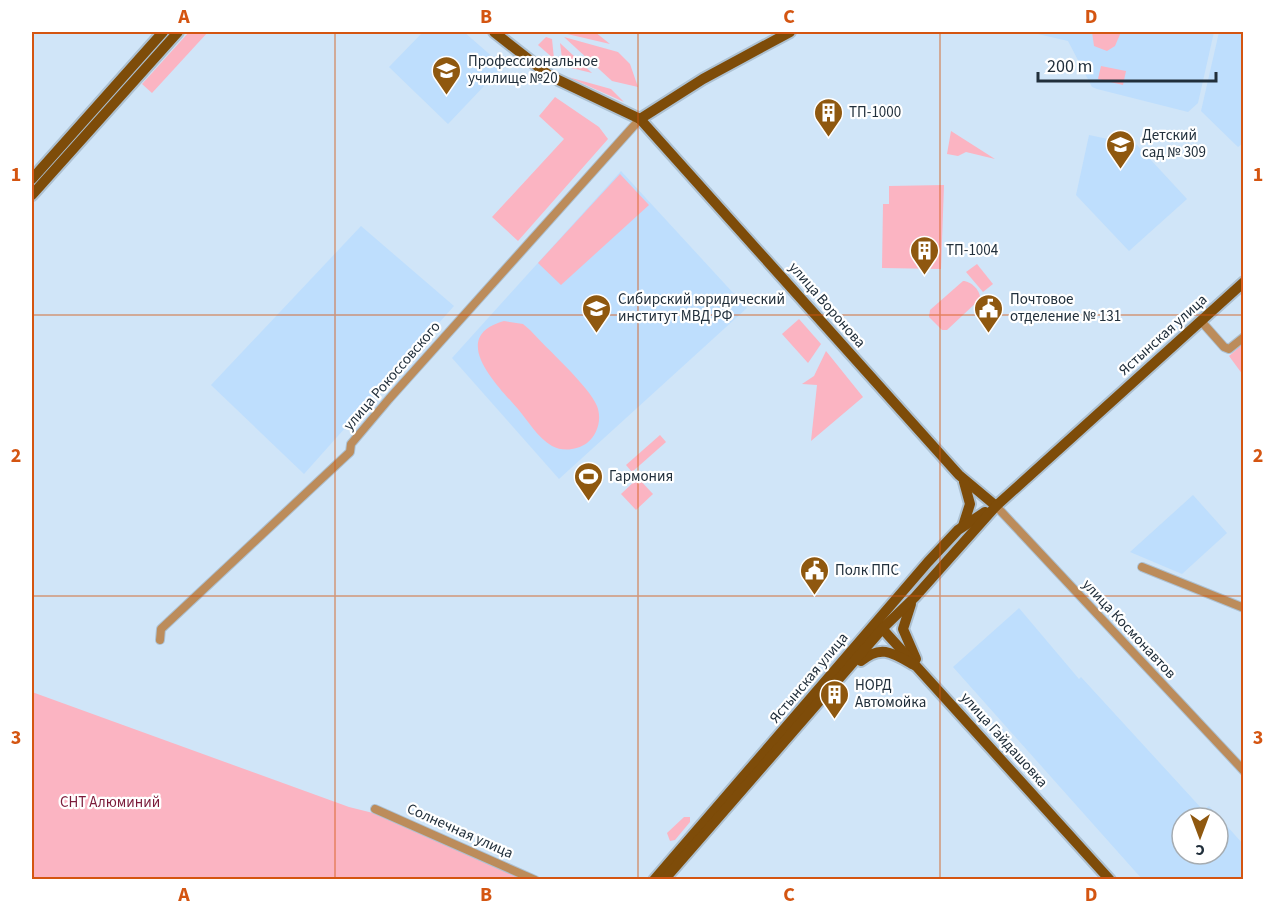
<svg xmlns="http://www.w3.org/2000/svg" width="1275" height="911" font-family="'Source Sans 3',sans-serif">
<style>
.built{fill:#bedefd;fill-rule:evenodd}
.green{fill:#fbb4c2}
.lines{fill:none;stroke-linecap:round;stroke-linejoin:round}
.minor-casing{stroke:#adc1d2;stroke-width:10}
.major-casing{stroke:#adc1d2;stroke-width:14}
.minor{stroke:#bc8c5b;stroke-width:8}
.major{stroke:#7e4c09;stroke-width:10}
.grid{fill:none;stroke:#d45511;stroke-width:1.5;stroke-opacity:0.55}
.labels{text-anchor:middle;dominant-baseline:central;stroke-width:4.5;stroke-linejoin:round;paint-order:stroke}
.poi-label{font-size:15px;fill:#212f3b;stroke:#fff;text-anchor:start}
.street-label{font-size:15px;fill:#212f3b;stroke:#fff}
.park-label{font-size:15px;fill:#7b1b3a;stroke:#fff}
.neatline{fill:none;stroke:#d45511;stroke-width:2}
.grid-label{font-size:20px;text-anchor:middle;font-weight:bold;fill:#d45511}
</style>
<rect width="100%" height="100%" fill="#d0e5f8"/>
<!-- built -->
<g class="built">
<path d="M 423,32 L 464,32 L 503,66 L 448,124 L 389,67 Z"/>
<path d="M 1029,32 L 1214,32 L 1198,103 L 1188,112 L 1097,89 L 1092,87 L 1068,41 Z"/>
<path d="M 1219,32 L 1243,32 L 1244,142 L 1238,147 L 1201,111 Z"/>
<path d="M 1089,135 L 1137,145 L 1187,199 L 1129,251 L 1076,195 Z"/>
<path d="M 621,171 L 747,308 L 559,479 L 452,358 Z"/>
<path d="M 361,226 L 454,306 L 304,474 L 211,385 Z"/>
<path d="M 1193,495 L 1227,533 L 1182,574 L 1130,552 Z"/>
<path d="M 1019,608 L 1079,679 L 1081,677 L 1203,810 L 1209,806 L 1243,844 L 1243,879 L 1142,879 L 953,667 ZM 1182,818 L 1218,818 L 1218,854 L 1182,854 Z"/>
</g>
<!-- green -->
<g class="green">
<path d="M 189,32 L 208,32 L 152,93 L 142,84 Z"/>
<path d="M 563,32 L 595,32 L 610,44 L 563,33 Z"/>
<path d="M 1092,32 L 1121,32 L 1115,46 L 1107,51 L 1094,46 Z"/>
<path d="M 546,37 L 552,39 L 554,59 L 538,45 Z"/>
<path d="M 564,37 L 618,52 L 630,64 L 638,87 L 612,81 Z"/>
<path d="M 560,43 L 592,73 L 563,66 Z"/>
<path d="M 1101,66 L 1126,71 L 1123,85 L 1098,79 Z"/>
<path d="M 568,77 L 611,89 L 624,102 Z"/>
<path d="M 555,97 L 599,127 L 608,139 L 518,241 L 492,217 L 564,139 L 539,116 Z"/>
<path d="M 951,131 L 995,159 L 966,152 L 958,156 L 947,154 Z"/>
<path d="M 620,174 L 649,205 L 561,285 L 538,263 Z"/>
<path d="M 944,185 L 941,269 L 882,268 L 883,204 L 889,204 L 889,186 Z"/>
<path d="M 977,264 L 993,284 L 983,292 L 966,272 Z"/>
<path d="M 963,281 C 971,281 981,291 980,299 L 947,330 L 942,330 L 929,317 L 930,310 Z"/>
<path d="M 799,319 L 821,344 L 808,363 L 782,334 Z"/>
<path d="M 504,321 L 523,324 L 530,330 C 546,348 589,386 597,406 C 602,419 598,434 587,443 C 577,450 563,452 552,446 C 538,438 528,421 518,409 C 498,386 447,337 504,321 Z"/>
<path d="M 1243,344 L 1243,375 L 1229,356 Z"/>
<path d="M 826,351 L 863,397 L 811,441 L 817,385 L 802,384 L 814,376 Z"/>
<path d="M 660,435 L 666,442 L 632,472 L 626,465 Z"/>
<path d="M 638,478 L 653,494 L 636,510 L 621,494 Z"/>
<path d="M 32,692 L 349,807 L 373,813 L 530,880 L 32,880 Z"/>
<path d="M 684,817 L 690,817 L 690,822 L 675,840 L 670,841 L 667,833 Z"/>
</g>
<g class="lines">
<defs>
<g id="minor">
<path d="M 1201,321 L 1224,347 L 1229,349 L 1244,337"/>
<path d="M 996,506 L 1244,771"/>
<path d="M 1142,567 L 1244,608"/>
<path d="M 160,640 L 161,629 L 350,452 L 351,444 L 389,399 L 640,119"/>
<path d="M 375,809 L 535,880"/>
</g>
<g id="major">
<path d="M 494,32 L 550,76 L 640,119 L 959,475 L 996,506"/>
<path d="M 640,119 L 703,79 L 790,32"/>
<path d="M 32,179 L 163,32"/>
<path d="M 32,195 L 178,32"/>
<path d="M 963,526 L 970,504 L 964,482"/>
<path d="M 911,604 L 903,629 L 916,659"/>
<path d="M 878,624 L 1110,880"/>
<path d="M 861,661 C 881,644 893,653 914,665"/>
<path d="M 654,880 L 928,562 L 958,530 L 985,512"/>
<path d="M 664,880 L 883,628 L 915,597 L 996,506 L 1244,282"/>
</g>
</defs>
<!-- minor casing -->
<use href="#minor" class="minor-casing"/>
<!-- major casing -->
<use href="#major" class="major-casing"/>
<!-- minor -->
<use href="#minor" class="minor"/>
<!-- major -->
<use href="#major" class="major"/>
</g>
<!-- grid -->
<path class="grid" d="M 335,32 L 335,880M 638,32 L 638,880M 940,32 L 940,880M 32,315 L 1244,315M 32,596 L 1244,596"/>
<!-- icons -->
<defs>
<symbol id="university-pin" viewBox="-11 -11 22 30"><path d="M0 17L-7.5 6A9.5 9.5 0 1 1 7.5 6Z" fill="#8f580f" stroke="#fff"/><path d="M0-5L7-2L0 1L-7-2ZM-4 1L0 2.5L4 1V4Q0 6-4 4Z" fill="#fff"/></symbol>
<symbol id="building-pin" viewBox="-11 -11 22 30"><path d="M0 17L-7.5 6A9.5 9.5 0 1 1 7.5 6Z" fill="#8f580f" stroke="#fff"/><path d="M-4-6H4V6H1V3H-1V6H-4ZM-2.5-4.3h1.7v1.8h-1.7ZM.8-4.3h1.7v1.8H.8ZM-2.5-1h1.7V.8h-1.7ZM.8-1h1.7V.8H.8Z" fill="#fff"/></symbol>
<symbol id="school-pin" viewBox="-11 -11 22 30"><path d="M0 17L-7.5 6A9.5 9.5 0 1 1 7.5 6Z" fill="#8f580f" stroke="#fff"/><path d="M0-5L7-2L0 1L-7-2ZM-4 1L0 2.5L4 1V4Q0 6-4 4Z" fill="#fff"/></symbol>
<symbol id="civic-pin" viewBox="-11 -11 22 30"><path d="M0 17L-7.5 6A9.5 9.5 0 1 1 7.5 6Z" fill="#8f580f" stroke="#fff"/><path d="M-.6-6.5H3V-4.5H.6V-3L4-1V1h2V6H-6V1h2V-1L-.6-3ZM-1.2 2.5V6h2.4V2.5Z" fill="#fff"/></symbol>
<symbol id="stadium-pin" viewBox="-11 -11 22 30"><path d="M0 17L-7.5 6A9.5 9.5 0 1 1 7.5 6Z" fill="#8f580f" stroke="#fff"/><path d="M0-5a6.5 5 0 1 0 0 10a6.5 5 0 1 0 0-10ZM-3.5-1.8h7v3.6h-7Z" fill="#fff"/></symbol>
</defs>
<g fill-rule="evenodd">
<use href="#university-pin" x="430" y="54" width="33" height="45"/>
<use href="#building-pin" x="812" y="96" width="33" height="45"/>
<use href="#school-pin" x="1104" y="128" width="33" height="45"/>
<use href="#building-pin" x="908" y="234" width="33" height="45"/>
<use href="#university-pin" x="580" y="292" width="33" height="45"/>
<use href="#civic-pin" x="972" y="292" width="33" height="45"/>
<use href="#stadium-pin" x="572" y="460" width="33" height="45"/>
<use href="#civic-pin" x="798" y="554" width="33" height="45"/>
<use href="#building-pin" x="818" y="678" width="33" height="45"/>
</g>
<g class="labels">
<!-- poi labels -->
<g class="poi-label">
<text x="468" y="61">Профессиональное<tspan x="468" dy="17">училище №20</tspan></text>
<text x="849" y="112">ТП-1000</text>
<text x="1142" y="135">Детский<tspan x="1142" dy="17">сад № 309</tspan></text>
<text x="946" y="250">ТП-1004</text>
<text x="618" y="299">Сибирский юридический<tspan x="618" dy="17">институт МВД РФ</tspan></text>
<text x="1010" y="299">Почтовое<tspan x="1010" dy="17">отделение № 131</tspan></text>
<text x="609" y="476">Гармония</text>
<text x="835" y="570">Полк ППС</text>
<text x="855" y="685">НОРД<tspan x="855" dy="17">Автомойка</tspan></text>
</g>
<!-- street labels -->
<g class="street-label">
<text transform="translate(827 305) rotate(49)">улица Воронова</text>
<text transform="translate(1163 335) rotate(-42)">Ястынская улица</text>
<text transform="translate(392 376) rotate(-49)">улица Рокоссовского</text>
<text transform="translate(1129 629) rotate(47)">улица Космонавтов</text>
<text transform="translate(809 678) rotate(-50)">Ястынская улица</text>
<text transform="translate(1004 740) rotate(48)">улица Гайдашовка</text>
<text transform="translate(460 831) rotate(24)">Солнечная улица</text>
</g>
<!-- park labels -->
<g class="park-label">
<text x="110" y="802">СНТ Алюминий</text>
</g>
</g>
<!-- border -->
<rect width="1275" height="911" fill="none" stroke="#ffffff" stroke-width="66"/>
<!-- north arrow -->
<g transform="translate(1200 836) rotate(180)"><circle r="28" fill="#ffffff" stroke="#a6acb1" stroke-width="1.5"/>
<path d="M0-4.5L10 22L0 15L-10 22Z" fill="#8f580f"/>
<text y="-9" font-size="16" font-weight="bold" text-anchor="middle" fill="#212f3b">С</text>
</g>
<!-- scale -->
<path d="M1038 72v9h178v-9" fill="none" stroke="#212f3b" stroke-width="3"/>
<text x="1047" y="72" font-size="18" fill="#212f3b" stroke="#ffffff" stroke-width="4.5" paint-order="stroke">200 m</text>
<rect x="33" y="33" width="1209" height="845" class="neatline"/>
<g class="grid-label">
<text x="184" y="23">A</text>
<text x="486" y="23">B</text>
<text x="789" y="23">C</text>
<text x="1091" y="23">D</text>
<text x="16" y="181">1</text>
<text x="1258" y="181">1</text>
<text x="16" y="462">2</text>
<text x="1258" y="462">2</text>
<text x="16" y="744">3</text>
<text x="1258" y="744">3</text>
<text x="184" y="901">A</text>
<text x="486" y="901">B</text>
<text x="789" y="901">C</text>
<text x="1091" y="901">D</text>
</g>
</svg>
